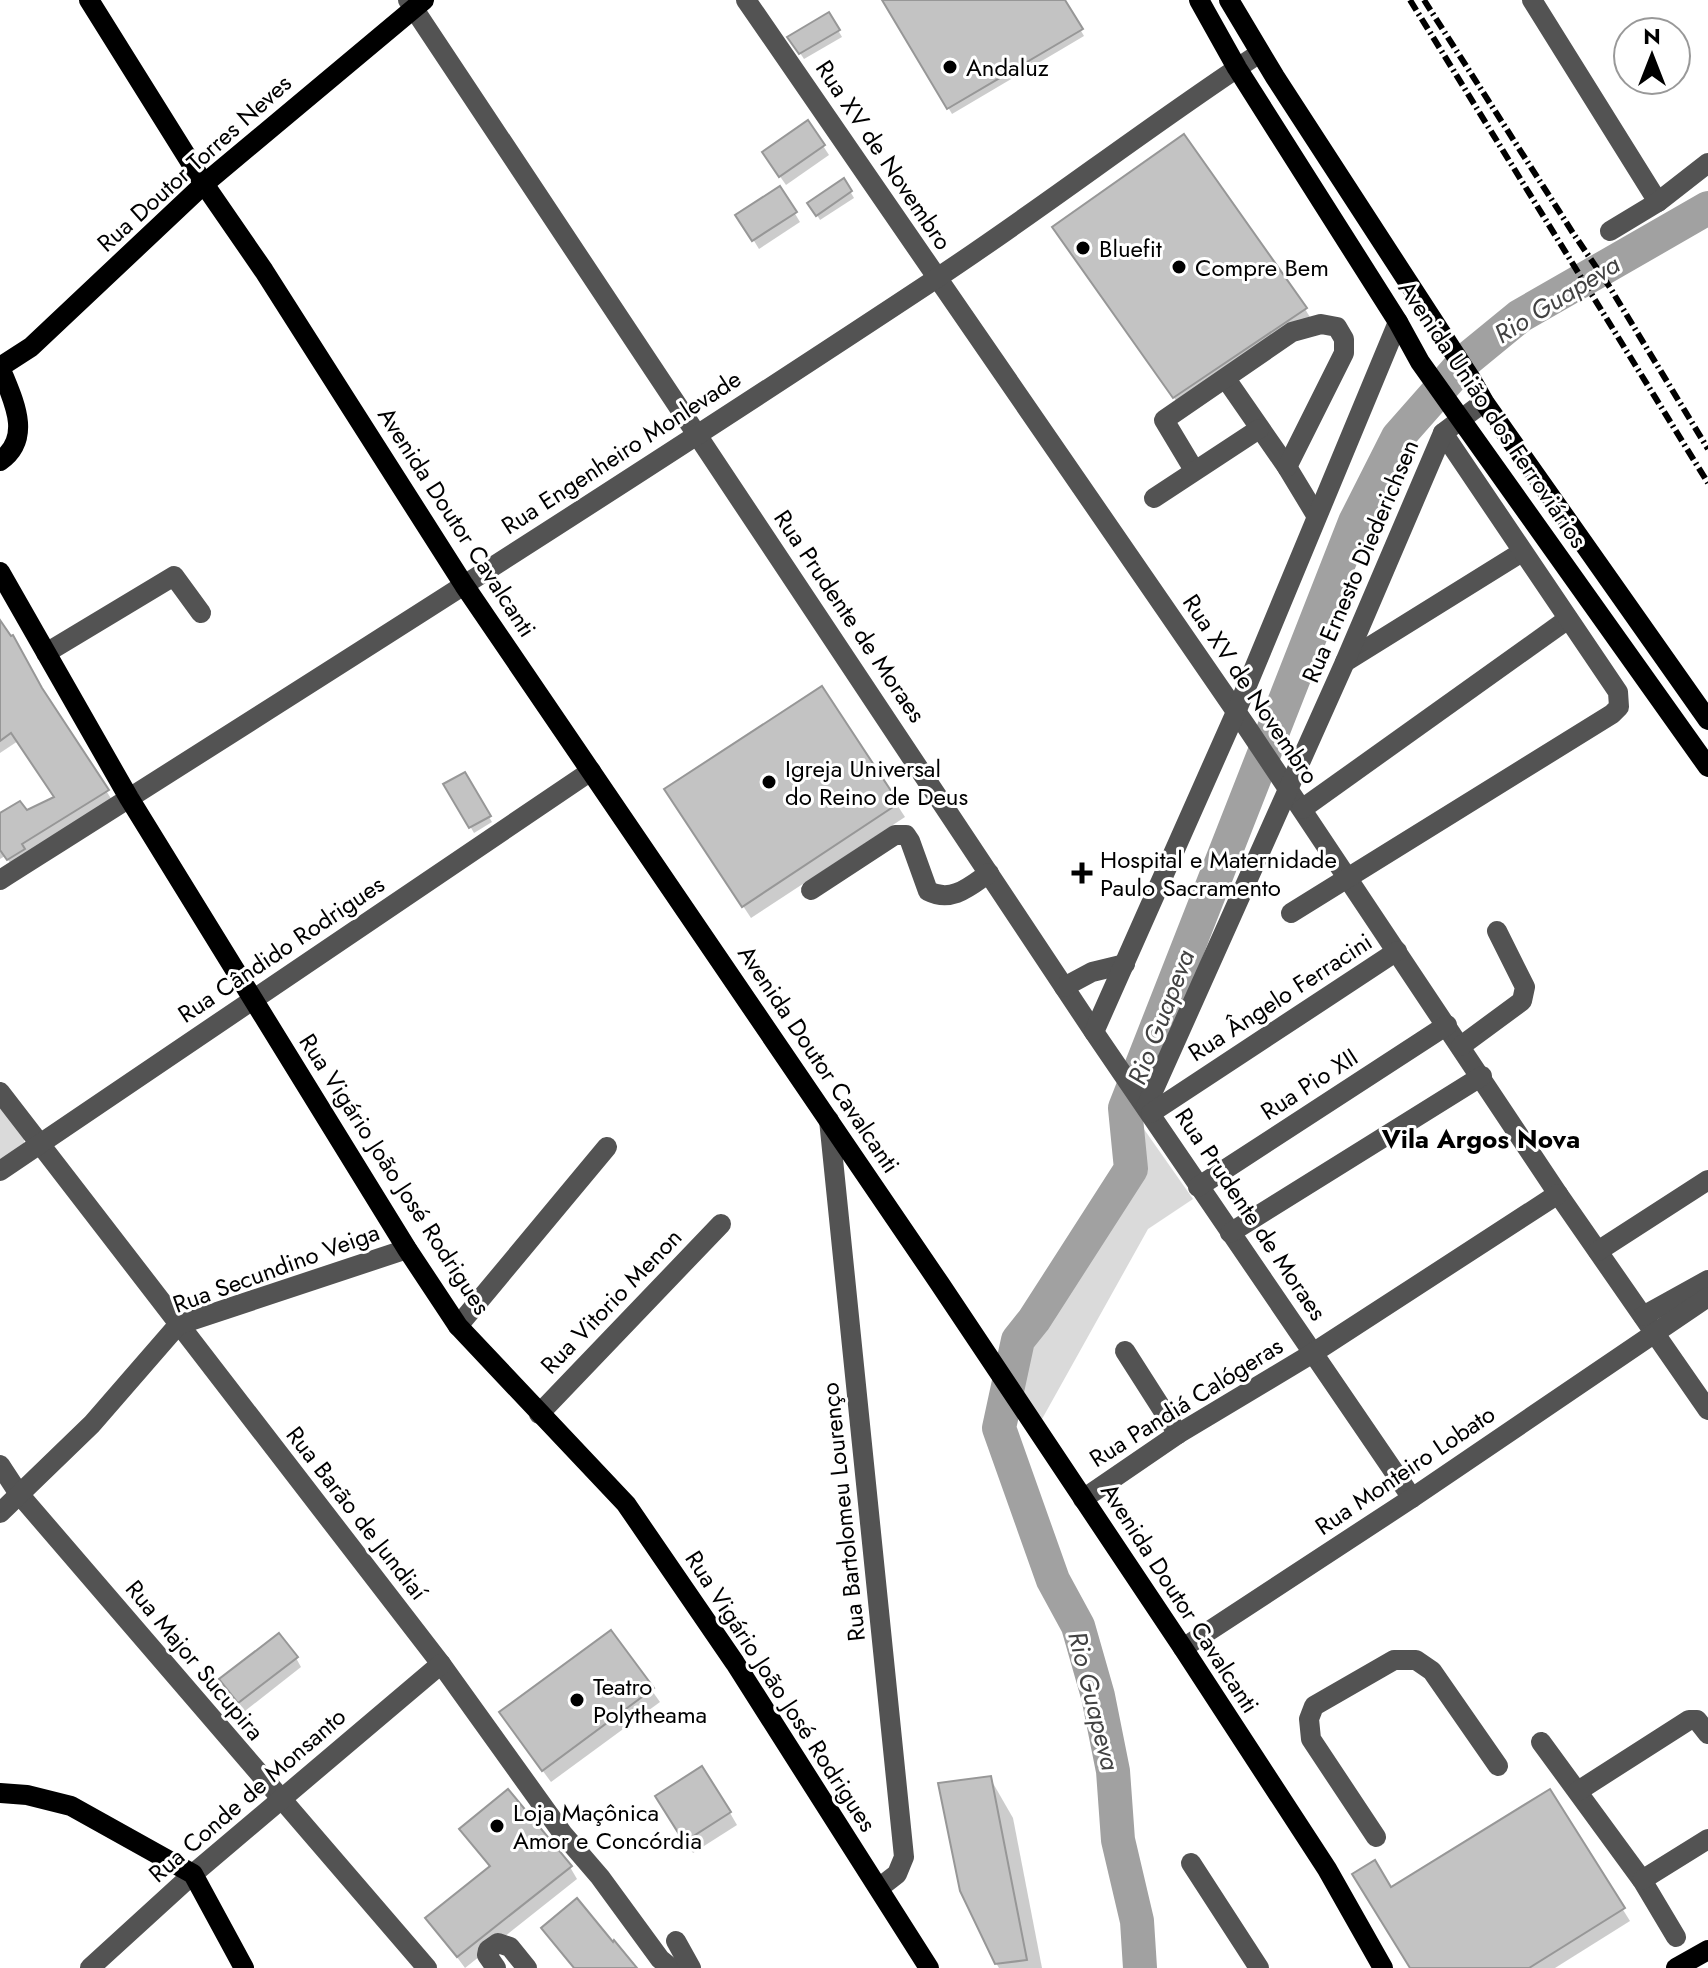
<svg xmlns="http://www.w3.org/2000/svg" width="1708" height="1968" font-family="Jost,sans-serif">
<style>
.green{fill:#dadada}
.shadow{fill:#0003}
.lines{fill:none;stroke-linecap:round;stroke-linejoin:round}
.river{stroke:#a1a1a1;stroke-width:34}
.building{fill:#c3c3c3;stroke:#979797;stroke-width:2}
.minor{stroke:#535353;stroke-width:20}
.major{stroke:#000;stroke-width:20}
.rail{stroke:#000;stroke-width:6;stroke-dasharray:12 4 2 4;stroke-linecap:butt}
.poi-dot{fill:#000;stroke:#fff;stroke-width:3}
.labels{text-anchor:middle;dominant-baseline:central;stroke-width:6;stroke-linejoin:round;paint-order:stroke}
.poi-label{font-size:24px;fill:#000;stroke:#fff;text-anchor:start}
.street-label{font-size:24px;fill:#000;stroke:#fff}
.water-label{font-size:26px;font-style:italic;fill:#424242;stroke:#fff}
.neighbourhood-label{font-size:26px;font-weight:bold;fill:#000;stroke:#fff}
</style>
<rect width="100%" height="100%" fill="#fff"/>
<!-- green -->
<g class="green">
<path d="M 0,1102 L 24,1134 L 24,1149 L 0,1165 Z"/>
<path d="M 1134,1115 L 1193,1199 L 1148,1229 L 1042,1419 L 1018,1388 L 1038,1332 L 1109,1226 L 1141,1166 Z"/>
</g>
<!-- shadow -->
<g class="shadow">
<path d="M 885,0 L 1063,0 L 1084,36 L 952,114 Z"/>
<path d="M 829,15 L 842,37 L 804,59 L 790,38 Z"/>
<path d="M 808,123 L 829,155 L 786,185 L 770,162 Z"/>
<path d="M 844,181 L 854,198 L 820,220 L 810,203 Z"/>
<path d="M 780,189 L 800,222 L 759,249 L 738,215 Z"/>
<path d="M 1062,240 L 1305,309 L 1313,322 L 1182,409 Z"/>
<path d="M 0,624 L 112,800 L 14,868 L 5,856 L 0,859 L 0,816 L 26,812 L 56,798 L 18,741 L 0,753 Z"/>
<path d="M 821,688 L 905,817 L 751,918 L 674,802 Z"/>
<path d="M 464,775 L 492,822 L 474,833 L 446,785 Z"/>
<path d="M 610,1632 L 660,1702 L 551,1782 L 509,1725 Z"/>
<path d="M 296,1658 L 301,1667 L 245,1711 L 227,1688 Z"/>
<path d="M 990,1778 L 1013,1818 L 1042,1968 L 999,1968 L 996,1963 Z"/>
<path d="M 1549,1792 L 1630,1921 L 1555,1968 L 1412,1968 L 1391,1890 Z"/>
<path d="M 665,1810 L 730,1813 L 737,1825 L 693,1853 Z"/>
<path d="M 462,1830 L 570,1867 L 577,1879 L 465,1968 L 428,1918 L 490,1868 Z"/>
</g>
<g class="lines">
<!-- river -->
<path class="river" d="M 1140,1968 L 1137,1921 L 1118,1840 L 1113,1771 L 1098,1696 L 1078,1626 L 1053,1580 L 999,1428 L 1018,1340 L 1034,1320 L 1131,1169 L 1125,1108 L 1355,522 L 1398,437 L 1465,361 L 1520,316 L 1708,208"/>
</g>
<!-- building -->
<g class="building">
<path d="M 882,0 L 1065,0 L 1083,29 L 947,109 Z"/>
<path d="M 829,12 L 840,30 L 799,54 L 787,37 Z"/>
<path d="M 808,120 L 825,145 L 779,177 L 762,152 Z"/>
<path d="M 1184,134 L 1307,308 L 1173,398 L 1052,227 Z"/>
<path d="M 844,178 L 852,191 L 816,216 L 807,203 Z"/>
<path d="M 780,186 L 797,212 L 752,241 L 735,215 Z"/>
<path d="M 0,620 L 11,636 L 13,635 L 42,688 L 109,790 L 22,844 L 25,849 L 7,860 L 0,850 L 0,813 L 20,801 L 27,810 L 54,797 L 11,733 L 0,741 Z"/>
<path d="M 822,686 L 899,803 L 742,907 L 664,789 Z"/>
<path d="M 465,772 L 491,816 L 469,828 L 443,784 Z"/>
<path d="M 611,1630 L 654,1688 L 542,1771 L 499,1712 Z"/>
<path d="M 279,1633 L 298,1657 L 238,1703 L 219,1679 Z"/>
<path d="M 702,1766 L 731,1812 L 684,1842 L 655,1796 Z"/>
<path d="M 991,1776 L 1027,1960 L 995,1964 L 960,1891 L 938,1783 Z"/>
<path d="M 508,1789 L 572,1866 L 457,1957 L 425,1918 L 490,1866 L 459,1829 Z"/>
<path d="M 1550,1789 L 1625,1908 L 1529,1968 L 1410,1968 L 1352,1874 L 1375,1860 L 1391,1887 Z"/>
<path d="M 577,1898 L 613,1942 L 614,1940 L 637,1968 L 574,1968 L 541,1928 Z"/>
</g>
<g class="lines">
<!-- minor -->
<g class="minor">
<path d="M 408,0 L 1094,1032 L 1412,1498"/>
<path d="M 746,0 L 1246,726 L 1558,1194 L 1708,1410"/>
<path d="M 1532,0 L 1658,202"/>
<path d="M 1610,231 L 1658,202 L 1708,163"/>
<path d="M 1226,379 L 1287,467 L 1316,515"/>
<path d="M 1194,470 L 1164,420 L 1292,332 L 1321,324 L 1337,327 L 1344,339 L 1344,353 L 1287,467"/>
<path d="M 1154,498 L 1259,429"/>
<path d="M 46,653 L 174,576 L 201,613"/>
<path d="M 1345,662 L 1522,552"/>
<path d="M 1302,809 L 1568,619"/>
<path d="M 0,880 C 314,681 627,483 937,278 C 1046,206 1150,125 1260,53"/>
<path d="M 811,890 L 895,835 L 906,835 L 910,841 L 928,891 C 952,903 969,887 989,873"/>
<path d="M 1291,913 L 1612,714 L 1619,707 L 1618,692 L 1443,433"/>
<path d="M 1064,987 L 1092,972 L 1125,964"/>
<path d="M 1094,1032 L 1236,712 L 1398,322"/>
<path d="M 1461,1046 L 1522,1001 L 1525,987 L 1497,931"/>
<path d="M 0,1092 L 441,1664 L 563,1834 L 600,1877 L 660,1959 L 671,1968"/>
<path d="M 1146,1107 L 1345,662 L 1443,433 L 1484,402"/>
<path d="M 1151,1113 L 1397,951"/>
<path d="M 829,1120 L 904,1857 L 897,1874 L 879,1888"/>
<path d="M 0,1171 L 591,771"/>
<path d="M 1198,1187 L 1447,1025"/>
<path d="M 1230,1233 L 1482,1076"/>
<path d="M 1598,1251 L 1708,1180"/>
<path d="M 1643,1316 L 1708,1280"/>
<path d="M 458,1326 L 607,1147"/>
<path d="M 1125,1351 L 1178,1434"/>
<path d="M 539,1414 L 721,1224"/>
<path d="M 0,1465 L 19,1494 L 427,1968"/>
<path d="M 1083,1499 L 1178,1434 L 1313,1353 L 1558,1194"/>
<path d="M 0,1513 L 92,1424 L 178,1325 L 407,1249"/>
<path d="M 1183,1648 L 1412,1498 L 1708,1297"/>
<path d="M 1541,1742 L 1642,1880 L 1676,1937"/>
<path d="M 1578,1791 L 1689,1720 L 1697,1720 L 1708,1734"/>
<path d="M 1376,1837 L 1311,1739 L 1309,1719 L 1314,1706 L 1394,1660 L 1416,1660 L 1432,1671 L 1498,1766"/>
<path d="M 1191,1863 L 1259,1968"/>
<path d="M 1642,1880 L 1708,1839"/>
<path d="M 676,1941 L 691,1968"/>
<path d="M 90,1968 L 193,1874 L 441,1664"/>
<path d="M 496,1968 L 487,1955 L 488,1950 L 498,1943 L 510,1947 L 527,1968"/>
</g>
<!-- major -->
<g class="major">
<path d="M 89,0 L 204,184 L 264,271 L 464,585 L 940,1284 L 1183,1648 L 1327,1869 L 1383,1968"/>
<path d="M 1199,0 L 1237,68 L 1398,322 L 1420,362 L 1708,767"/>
<path d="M 1229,0 L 1275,77 L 1471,379 L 1484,402 L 1708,720"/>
<path d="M 0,461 C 34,437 12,398 0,367 L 31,347 L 204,184 L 424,0"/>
<path d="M 0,572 L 129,798 L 407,1249 L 458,1326 L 626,1504 L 735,1663 L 929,1968"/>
<path d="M 0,1793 L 27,1795 L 71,1806 L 193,1874 L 244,1968"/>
<path d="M 1676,1968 L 1708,1950"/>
</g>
<!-- rail -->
<g class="rail">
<path d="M 1410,0 L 1708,483"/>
<path d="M 1424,0 L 1573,233 L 1609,286 L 1708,449"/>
</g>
</g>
<!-- markers -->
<g class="poi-dot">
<circle cx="950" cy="67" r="8"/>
<circle cx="1083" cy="248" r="8"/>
<circle cx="1179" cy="267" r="8"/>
<circle cx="769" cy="782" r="8"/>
<path d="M1078 861h8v8h8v8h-8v8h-8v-8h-8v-8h8z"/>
<circle cx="577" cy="1700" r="8"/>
<circle cx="497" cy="1826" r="8"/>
</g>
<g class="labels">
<!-- poi labels -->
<g class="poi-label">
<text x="966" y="67">Andaluz</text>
<text x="1099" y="248">Bluefit</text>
<text x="1195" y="267">Compre Bem</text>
<text x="785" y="768">Igreja Universal<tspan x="785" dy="28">do Reino de Deus</tspan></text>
<text x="1100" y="859">Hospital e Maternidade<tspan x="1100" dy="28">Paulo Sacramento</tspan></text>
<text x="593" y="1686">Teatro<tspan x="593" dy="28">Polytheama</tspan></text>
<text x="513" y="1812">Loja Maçônica<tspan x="513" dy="28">Amor e Concórdia</tspan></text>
</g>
<!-- street labels -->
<g class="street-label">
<text transform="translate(884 155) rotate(56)">Rua XV de Novembro</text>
<text transform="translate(194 163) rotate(-42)">Rua Doutor Torres Neves</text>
<text transform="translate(1493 414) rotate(56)">Avenida União dos Ferroviários</text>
<text transform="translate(621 452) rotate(-33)">Rua Engenheiro Monlevade</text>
<text transform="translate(457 522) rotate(57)">Avenida Doutor Cavalcanti</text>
<text transform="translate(1360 561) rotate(-67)">Rua Ernesto Diederichsen</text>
<text transform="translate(850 616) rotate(56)">Rua Prudente de Moraes</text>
<text transform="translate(1251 689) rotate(56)">Rua XV de Novembro</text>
<text transform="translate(281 949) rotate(-34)">Rua Cândido Rodrigues</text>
<text transform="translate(1280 997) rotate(-33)">Rua Ângelo Ferracini</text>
<text transform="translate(819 1059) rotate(56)">Avenida Doutor Cavalcanti</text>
<text transform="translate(1309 1084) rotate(-33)">Rua Pio XII</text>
<text transform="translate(395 1174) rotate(57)">Rua Vigário João José Rodrigues</text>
<text transform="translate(1251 1214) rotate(56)">Rua Prudente de Moraes</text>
<text transform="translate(276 1268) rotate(-20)">Rua Secundino Veiga</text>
<text transform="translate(611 1301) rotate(-46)">Rua Vitorio Menon</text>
<text transform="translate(1186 1402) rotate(-32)">Rua Pandiá Calógeras</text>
<text transform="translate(1405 1470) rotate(-34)">Rua Monteiro Lobato</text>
<text transform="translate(843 1512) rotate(-96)">Rua Bartolomeu Lourenço</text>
<text transform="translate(357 1513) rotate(52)">Rua Barão de Jundiaí</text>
<text transform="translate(1180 1598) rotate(57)">Avenida Doutor Cavalcanti</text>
<text transform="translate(195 1660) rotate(50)">Rua Major Sucupira</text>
<text transform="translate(781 1691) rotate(57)">Rua Vigário João José Rodrigues</text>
<text transform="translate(247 1795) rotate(-41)">Rua Conde de Monsanto</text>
</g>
<!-- water labels -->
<g class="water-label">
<text transform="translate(1557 299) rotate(-32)">Rio Guapeva</text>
<text transform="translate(1161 1017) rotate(-69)">Rio Guapeva</text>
<text transform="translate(1094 1701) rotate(76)">Rio Guapeva</text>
</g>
<!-- neighbourhood labels -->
<g class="neighbourhood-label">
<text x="1481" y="1139">Vila Argos Nova</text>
</g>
</g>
<!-- north arrow -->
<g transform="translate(1652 56)"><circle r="38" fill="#ffffff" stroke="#999999" stroke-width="2"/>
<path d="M0-6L14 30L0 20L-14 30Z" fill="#000000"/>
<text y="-12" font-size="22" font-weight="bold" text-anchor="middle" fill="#000000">N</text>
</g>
</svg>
